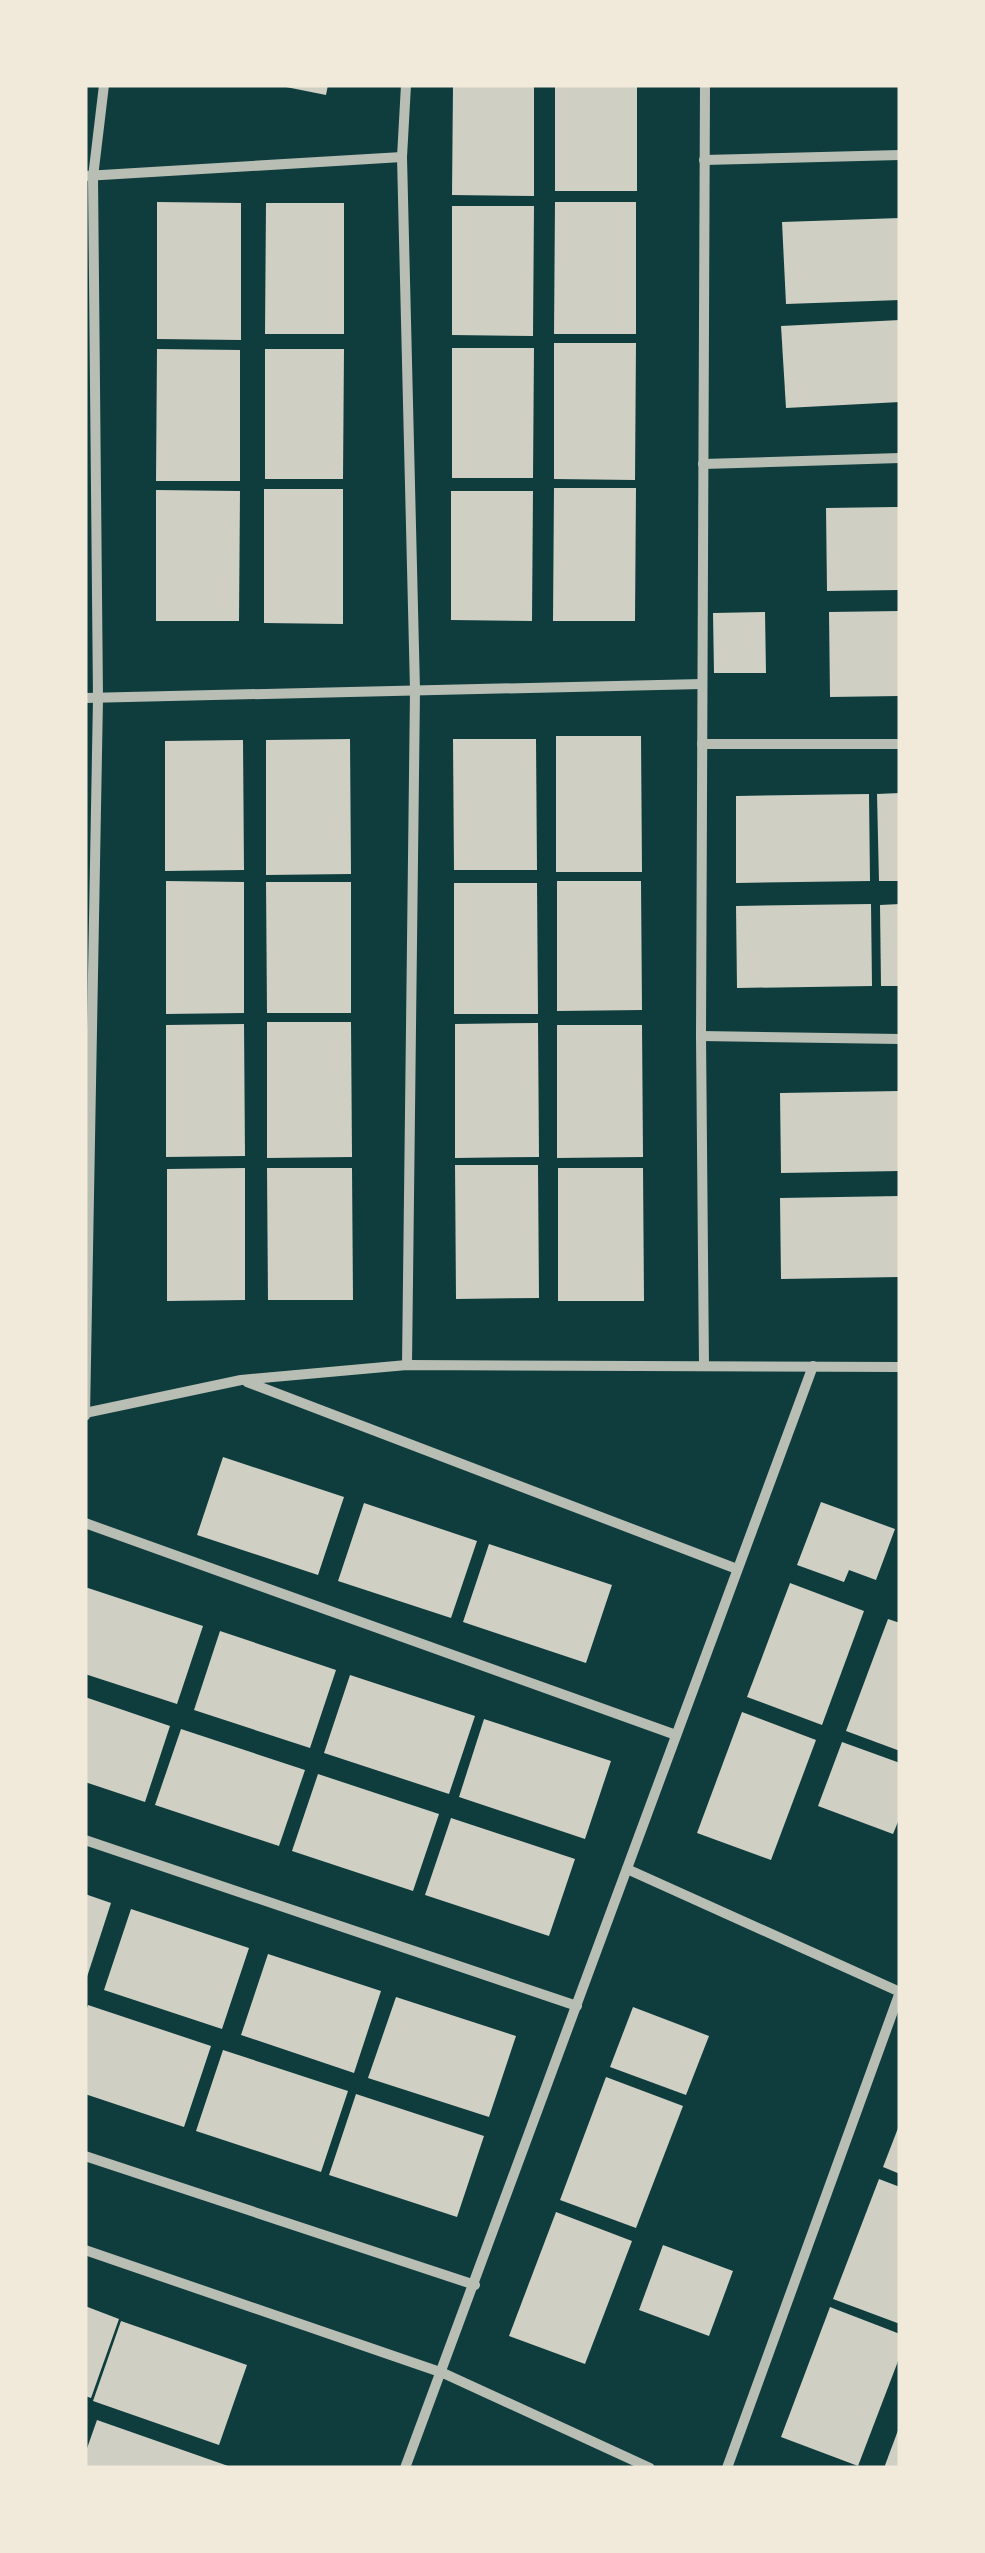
<svg xmlns="http://www.w3.org/2000/svg" width="985" height="2553" font-family="Cabin,sans-serif">
<style>
.building{fill:#cfcfc3}
.lines{fill:none;stroke-linecap:round;stroke-linejoin:round}
.minor{stroke:#b8beb3;stroke-width:10}
</style>
<rect width="100%" height="100%" fill="#0f3d3e"/>
<!-- building -->
<g class="building">
<path d="M 276,85 L 328,85 L 326,95 Z"/>
<path d="M 453,85 L 534,85 L 534,196 L 452,195 Z"/>
<rect x="555" y="85" width="82" height="106"/>
<path d="M 157,202 L 241,203 L 241,340 L 157,339 Z"/>
<path d="M 555,202 L 636,202 L 636,334 L 554,334 Z"/>
<path d="M 266,203 L 344,203 L 344,334 L 265,334 Z"/>
<path d="M 452,206 L 534,206 L 533,336 L 452,335 Z"/>
<path d="M 900,218 L 900,300 L 786,304 L 782,222 Z"/>
<path d="M 900,320 L 900,402 L 786,408 L 781,326 Z"/>
<path d="M 554,343 L 636,343 L 635,480 L 554,479 Z"/>
<path d="M 452,348 L 534,348 L 533,478 L 452,478 Z"/>
<path d="M 157,349 L 240,350 L 240,481 L 156,481 Z"/>
<path d="M 265,349 L 344,349 L 343,479 L 265,479 Z"/>
<path d="M 554,488 L 636,488 L 635,621 L 553,621 Z"/>
<path d="M 264,489 L 343,489 L 343,624 L 264,623 Z"/>
<path d="M 156,490 L 240,491 L 239,621 L 156,621 Z"/>
<path d="M 451,491 L 533,491 L 532,621 L 451,620 Z"/>
<path d="M 895,507 L 900,507 L 900,590 L 827,591 L 826,508 Z"/>
<path d="M 900,611 L 900,696 L 830,697 L 829,612 Z"/>
<path d="M 765,612 L 766,673 L 714,673 L 713,613 Z"/>
<path d="M 556,736 L 641,736 L 642,872 L 556,872 Z"/>
<path d="M 350,739 L 351,874 L 266,875 L 266,740 Z"/>
<path d="M 453,739 L 536,739 L 537,870 L 454,870 Z"/>
<path d="M 243,740 L 244,870 L 165,871 L 165,741 Z"/>
<path d="M 900,793 L 900,881 L 879,881 L 877,794 Z"/>
<path d="M 869,794 L 870,881 L 736,883 L 736,796 Z"/>
<path d="M 166,881 L 244,882 L 244,1013 L 166,1014 Z"/>
<path d="M 557,881 L 641,881 L 642,1010 L 557,1011 Z"/>
<path d="M 266,882 L 351,882 L 351,1013 L 267,1013 Z"/>
<path d="M 454,883 L 537,883 L 538,1014 L 454,1014 Z"/>
<path d="M 871,904 L 872,986 L 737,988 L 736,906 Z"/>
<path d="M 900,904 L 900,986 L 881,986 L 880,905 Z"/>
<path d="M 267,1022 L 351,1022 L 352,1157 L 267,1158 Z"/>
<path d="M 538,1023 L 539,1157 L 455,1158 L 455,1024 Z"/>
<path d="M 244,1024 L 245,1156 L 166,1157 L 166,1025 Z"/>
<path d="M 557,1025 L 642,1025 L 643,1157 L 557,1158 Z"/>
<path d="M 900,1091 L 900,1171 L 781,1173 L 780,1093 Z"/>
<path d="M 455,1165 L 538,1165 L 539,1298 L 456,1299 Z"/>
<path d="M 245,1168 L 245,1300 L 167,1301 L 167,1169 Z"/>
<path d="M 267,1168 L 352,1168 L 353,1300 L 268,1300 Z"/>
<path d="M 558,1168 L 643,1168 L 644,1301 L 558,1301 Z"/>
<path d="M 900,1196 L 900,1277 L 781,1279 L 780,1198 Z"/>
<path d="M 223,1457 L 344,1497 L 318,1575 L 197,1535 Z"/>
<path d="M 821,1502 L 895,1529 L 876,1580 L 849,1570 L 844,1582 L 797,1565 Z"/>
<path d="M 364,1503 L 477,1541 L 451,1618 L 338,1581 Z"/>
<path d="M 489,1544 L 612,1585 L 586,1663 L 463,1622 Z"/>
<path d="M 790,1583 L 864,1611 L 822,1725 L 747,1697 Z"/>
<path d="M 85,1587 L 203,1626 L 177,1704 L 85,1674 Z"/>
<path d="M 888,1619 L 900,1623 L 900,1751 L 846,1731 Z"/>
<path d="M 220,1631 L 336,1670 L 310,1748 L 194,1710 Z"/>
<path d="M 350,1675 L 475,1716 L 449,1794 L 324,1753 Z"/>
<path d="M 85,1697 L 170,1726 L 145,1802 L 85,1782 Z"/>
<path d="M 742,1712 L 816,1740 L 771,1860 L 697,1833 Z"/>
<path d="M 484,1719 L 611,1761 L 585,1839 L 459,1797 Z"/>
<path d="M 181,1729 L 305,1770 L 279,1846 L 155,1805 Z"/>
<path d="M 842,1742 L 900,1763 L 900,1817 L 893,1834 L 818,1806 Z"/>
<path d="M 318,1774 L 439,1814 L 413,1891 L 292,1851 Z"/>
<path d="M 451,1818 L 575,1859 L 549,1936 L 425,1895 Z"/>
<path d="M 85,1894 L 111,1903 L 86,1980 L 85,1979 Z"/>
<path d="M 131,1909 L 249,1948 L 222,2029 L 104,1990 Z"/>
<path d="M 268,1954 L 381,1991 L 354,2073 L 241,2035 Z"/>
<path d="M 396,1997 L 516,2036 L 489,2117 L 368,2078 Z"/>
<path d="M 88,2005 L 211,2046 L 184,2127 L 85,2094 L 85,2014 Z"/>
<path d="M 633,2007 L 709,2036 L 686,2095 L 610,2067 Z"/>
<path d="M 223,2050 L 348,2091 L 321,2172 L 196,2131 Z"/>
<path d="M 606,2077 L 683,2106 L 636,2228 L 560,2200 Z"/>
<path d="M 356,2094 L 484,2136 L 457,2217 L 329,2175 Z"/>
<path d="M 900,2123 L 900,2174 L 883,2167 Z"/>
<path d="M 879,2179 L 900,2187 L 900,2324 L 833,2299 Z"/>
<path d="M 556,2212 L 632,2241 L 585,2364 L 509,2336 Z"/>
<path d="M 663,2245 L 733,2271 L 709,2336 L 639,2310 Z"/>
<path d="M 85,2306 L 119,2319 L 91,2398 L 85,2396 Z"/>
<path d="M 830,2307 L 900,2334 L 900,2356 L 858,2466 L 781,2437 Z"/>
<path d="M 121,2321 L 247,2365 L 219,2445 L 93,2401 Z"/>
<path d="M 97,2420 L 231,2467 L 231,2468 L 85,2468 L 85,2454 Z"/>
<path d="M 900,2425 L 900,2468 L 884,2468 Z"/>
</g>
<g class="lines">
<!-- minor -->
<g class="minor">
<path d="M 406,85 L 402,157 L 415,690 L 407,1365"/>
<path d="M 704,160 L 900,155"/>
<path d="M 85,176 L 402,157"/>
<path d="M 703,464 L 900,458"/>
<path d="M 85,698 L 702,684"/>
<path d="M 702,744 L 900,744"/>
<path d="M 701,1036 L 900,1039"/>
<path d="M 704,1366 L 701,1036 L 705,85"/>
<path d="M 247,1382 L 737,1569"/>
<path d="M 85,1413 L 241,1380 L 407,1365 L 900,1367"/>
<path d="M 85,1416 L 98,698 L 93,177 L 104,85"/>
<path d="M 85,1523 L 676,1735"/>
<path d="M 85,1840 L 577,2006"/>
<path d="M 627,1869 L 900,1992"/>
<path d="M 85,2156 L 475,2285"/>
<path d="M 85,2250 L 443,2373 L 650,2468"/>
<path d="M 405,2468 L 813,1366"/>
<path d="M 727,2468 L 900,1992"/>
</g>
</g>
<!-- border -->
<rect width="985" height="2553" fill="none" stroke="#f1e9da" stroke-width="175"/>
</svg>
